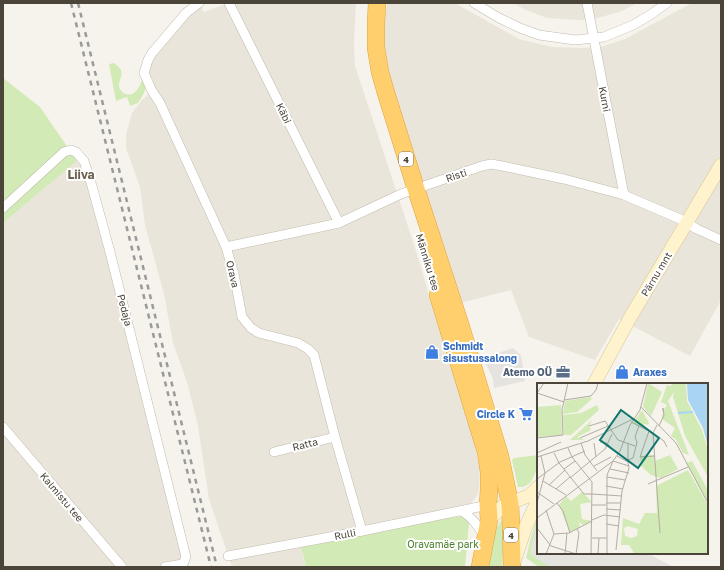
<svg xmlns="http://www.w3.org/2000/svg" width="724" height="570" font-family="'Golos Text',sans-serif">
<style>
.residential{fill:#eae5da}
.green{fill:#d2eab5}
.parking{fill:#e5e3e0}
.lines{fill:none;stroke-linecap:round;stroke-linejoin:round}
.street-casing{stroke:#c2bbae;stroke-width:10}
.secondary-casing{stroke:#d6c79b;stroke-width:14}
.highway-casing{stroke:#e0a43c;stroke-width:18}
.street{stroke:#fff;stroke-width:9}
.secondary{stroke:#fff3cd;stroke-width:13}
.highway{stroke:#ffcf6e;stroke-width:17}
.rail{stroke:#9a9a9a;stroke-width:2.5;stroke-dasharray:5 5;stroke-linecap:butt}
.labels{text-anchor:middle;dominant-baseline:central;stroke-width:4;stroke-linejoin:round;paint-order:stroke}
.shield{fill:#fff;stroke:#817c74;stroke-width:1}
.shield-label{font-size:9px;font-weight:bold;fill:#4b4439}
.street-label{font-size:10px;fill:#4b4439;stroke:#fff}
.shop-label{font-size:10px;font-weight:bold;fill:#366cbe;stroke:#fff;text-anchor:start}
.service-label{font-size:10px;font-weight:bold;fill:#4e5e75;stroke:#fff;text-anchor:end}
.park-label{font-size:10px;fill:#4a7f2a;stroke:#fff}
.quarter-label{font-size:12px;font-weight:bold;fill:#6e6250;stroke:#fff}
.inset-river{fill:none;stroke:#a9d4f2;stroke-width:2}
.inset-road{fill:none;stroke:#b2ada4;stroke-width:1}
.view{fill:#0f766e;fill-opacity:0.15;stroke:#0f766e;stroke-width:2}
.inset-edge{fill:none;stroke:#4b4439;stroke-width:2}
</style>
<rect width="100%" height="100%" fill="#f6f3ec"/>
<!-- residential -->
<g class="residential">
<path d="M 228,3 L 248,3 L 249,4 L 253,3 L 356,3 L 354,44 L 355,66 L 402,208 L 421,267 L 433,310 L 470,428 L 480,467 L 479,489 L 477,496 L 471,503 L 362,531 L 302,553 L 306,567 L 232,567 L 209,499 L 198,426 L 187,382 L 173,343 L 164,294 L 145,225 L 140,187 L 126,148 L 126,135 L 132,113 L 142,100 L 152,91 L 144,73 L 168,34 L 201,7 L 204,12 Z"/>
<path d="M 388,3 L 455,3 L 519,39 L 552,47 L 583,48 L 601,47 L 625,39 L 692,3 L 721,3 L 721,300 L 690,356 L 619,319 L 595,360 L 529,337 L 511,290 L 460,303 L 426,192 L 395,97 L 387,62 L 384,38 L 385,12 Z"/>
<path d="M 513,3 L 637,3 L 622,11 L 598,18 L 580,20 L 547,18 L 526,10 Z"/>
<path d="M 77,161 L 89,176 L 173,515 L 189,567 L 3,567 L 3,223 Z"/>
</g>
<!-- green -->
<g class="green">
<path d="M 114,63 C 117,65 119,67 121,70 C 123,75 119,80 119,86 C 120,94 131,98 136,91 C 139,88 141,83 142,80 L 146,86 L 144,93 L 138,103 L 130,106 L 127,97 L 116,101 L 109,64 Z"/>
<path d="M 3,78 L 40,107 L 77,161 L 3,223 Z"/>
<path d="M 538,455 L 538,467 L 531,482 L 527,485 L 523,487 L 518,487 L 512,460 L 514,458 Z"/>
<path d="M 538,515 C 538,528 532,540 531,553 L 533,556 L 551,567 L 539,567 L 526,558 L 531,537 Z"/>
<path d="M 463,516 L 469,523 L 465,567 L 306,567 L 300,543 L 362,531 Z"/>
<path d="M 503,519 L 504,539 L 502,567 L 489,567 C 491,550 491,531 503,519 Z"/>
</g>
<!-- parking -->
<g class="parking">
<path d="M 513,348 L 521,355 L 525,381 L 494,388 L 493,379 L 484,359 L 489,356 Z"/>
<path d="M 538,524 L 538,553 L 648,553 L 649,554 L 673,567 L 551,567 L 533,556 L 531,553 L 535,530 Z"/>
</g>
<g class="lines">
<defs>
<g id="street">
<path d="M 199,3 L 186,13 L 152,53 L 148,60 L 144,73 L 152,91 L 160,103 L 226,247 L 234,274 L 242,317 L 251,328 L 259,333 L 298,343 L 308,349 L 314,355 L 335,437 L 362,531"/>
<path d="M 229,3 L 339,223"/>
<path d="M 474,3 L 499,18 L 520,28 L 539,35 L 575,40 L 604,37 L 633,25 L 650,15 L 667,3"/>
<path d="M 587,3 L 624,195"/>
<path d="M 3,208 L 64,152 L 71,150 L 76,152 L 84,161 L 92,186 L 110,252 L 186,557 L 183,564 L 165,567"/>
<path d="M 226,247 L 339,223 L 401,194 L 482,166 L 491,164 L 502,166 L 564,179 L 624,195 L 680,219 L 697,229 L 721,240"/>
<path d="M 3,427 L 122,567"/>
<path d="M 274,452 L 335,437"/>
<path d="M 461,511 C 472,516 479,528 485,537"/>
<path d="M 228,556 L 362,531 L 488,505 L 492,505"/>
</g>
<g id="secondary">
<path d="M 594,384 L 631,316 L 721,165"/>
<path d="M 489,520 L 503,506 L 528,496 L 532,493 L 538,487"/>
<path d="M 514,562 L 526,526 L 538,500"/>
</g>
<g id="highway">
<path d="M 377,3 L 376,23 L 376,48 L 380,72 L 386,93 L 416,189 L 461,327 L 500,456 L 507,489 L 510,504 L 511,524 L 512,567"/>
<path d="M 438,295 L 486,452 L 489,472 L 489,489 L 488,505 L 489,520 L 480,567"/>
</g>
</defs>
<!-- street casing -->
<use href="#street" class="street-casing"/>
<!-- secondary casing -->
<use href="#secondary" class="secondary-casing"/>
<!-- highway casing -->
<use href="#highway" class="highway-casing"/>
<!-- street -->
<use href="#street" class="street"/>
<!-- secondary -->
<use href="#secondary" class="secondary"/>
<!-- highway -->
<use href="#highway" class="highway"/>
<!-- rail -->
<g class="rail">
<path d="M 71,3 L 211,567"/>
<path d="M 78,3 L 217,567"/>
</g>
</g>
<!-- icons -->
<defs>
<symbol id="shop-bare" viewBox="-9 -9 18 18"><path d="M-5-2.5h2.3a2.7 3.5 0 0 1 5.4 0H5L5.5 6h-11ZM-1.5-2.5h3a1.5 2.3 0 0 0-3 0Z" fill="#3f7fe0" stroke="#fff" stroke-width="2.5" paint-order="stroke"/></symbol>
<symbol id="office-bare" viewBox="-9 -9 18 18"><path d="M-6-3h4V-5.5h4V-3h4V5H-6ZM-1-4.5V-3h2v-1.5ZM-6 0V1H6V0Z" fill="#5c6f8a" stroke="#fff" stroke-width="2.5" paint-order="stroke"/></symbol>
<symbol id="supermarket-bare" viewBox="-9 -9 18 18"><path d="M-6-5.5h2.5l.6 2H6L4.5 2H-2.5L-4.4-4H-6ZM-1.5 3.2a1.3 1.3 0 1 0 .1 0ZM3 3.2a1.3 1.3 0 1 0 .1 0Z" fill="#3f7fe0" stroke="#fff" stroke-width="2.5" paint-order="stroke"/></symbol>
</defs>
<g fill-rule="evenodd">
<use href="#shop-bare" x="422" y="342" width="20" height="20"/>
<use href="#office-bare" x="553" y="362" width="20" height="20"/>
<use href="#shop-bare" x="612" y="362" width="20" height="20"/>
<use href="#supermarket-bare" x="516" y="404" width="20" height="20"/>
</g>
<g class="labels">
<!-- shield labels -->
<g class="shield">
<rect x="399" y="152" width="14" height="14" rx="3"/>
<rect x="504" y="528" width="14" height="14" rx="3"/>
</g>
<g class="shield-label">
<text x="406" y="159">4</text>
<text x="511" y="535">4</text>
</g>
<!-- street labels -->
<g class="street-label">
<text transform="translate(605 99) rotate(79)">Kurni</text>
<text transform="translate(284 113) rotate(64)">Käbi</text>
<text transform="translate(456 175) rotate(-19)">Risti</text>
<text transform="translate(428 262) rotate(73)">Männiku tee</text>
<text transform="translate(233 274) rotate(77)">Orava</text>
<text transform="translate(656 274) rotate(-59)">Pärnu mnt</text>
<text transform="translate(125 310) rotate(76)">Pedaja</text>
<text transform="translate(305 444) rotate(-14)">Ratta</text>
<text transform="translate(62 497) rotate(50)">Kalmistu tee</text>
<text transform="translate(345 534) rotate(-11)">Rulli</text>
</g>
<!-- shop labels -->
<g class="shop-label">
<text x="443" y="346">Schmidt<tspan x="443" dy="12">sisustussalong</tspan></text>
<text x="633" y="372">Araxes</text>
<text x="515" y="414" text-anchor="end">Circle K</text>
</g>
<!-- service labels -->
<g class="service-label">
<text x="552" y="372">Atemo OÜ</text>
</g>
<!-- park labels -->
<g class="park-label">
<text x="443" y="544">Oravamäe park</text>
</g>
<!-- quarter labels -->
<g class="quarter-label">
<text x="81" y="174">Liiva</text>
</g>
</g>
<!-- overview -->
<g transform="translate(537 383)">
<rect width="171" height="171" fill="#f6f3ec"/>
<path d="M 111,0 L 125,9 L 114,33 L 106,24 ZM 135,0 L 149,0 L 150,18 L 165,47 L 171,67 L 171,94 L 148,53 L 136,14 L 137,9 L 131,18 L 152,72 L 146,70 L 139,57 L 134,53 L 138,45 L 125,36 L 126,28 L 130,22 L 124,19 L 130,2 L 134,3 ZM 53,14 L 55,16 L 40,29 L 26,31 L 28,18 ZM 24,22 L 25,52 L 0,54 L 0,24 ZM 60,22 L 62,27 L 34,52 L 27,52 L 26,32 L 44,30 ZM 105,27 L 112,40 L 111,42 L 107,41 L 106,45 L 96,40 ZM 55,37 L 52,43 L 54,47 L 40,54 L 48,57 L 33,57 ZM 117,72 L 118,78 L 133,72 L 141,86 L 124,95 L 114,92 L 104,83 L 103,73 ZM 155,78 L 171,107 L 171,119 L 149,80 ZM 151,87 L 171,122 L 171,171 L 104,171 L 97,170 L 92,162 L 84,162 L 86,135 L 102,141 L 108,130 L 120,130 L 119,103 ZM 91,143 L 101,146 L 100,153 L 94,155 L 88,153 L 87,145 ZM 45,109 L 55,119 L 43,121 L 45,136 L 55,138 L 46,142 L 42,139 L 43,144 L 33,149 L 22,122 L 29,113 L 34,118 Z" fill="#d2eab5" fill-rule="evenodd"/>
<path d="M 150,0 L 171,0 L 171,64 L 166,45 L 151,17 Z" fill="#a9d4f2"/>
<path class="inset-river" d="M 141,30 L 156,29"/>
<path class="inset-road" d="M 0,10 L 27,19M 0,10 L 7,0M 27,17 L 54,13 L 59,7 L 61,0M 104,24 L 139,60 L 171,120M 94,39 L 110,47M 120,42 L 116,50 L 123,150M 52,43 L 68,38 L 81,57 L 98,63M 122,43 L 127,32 L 126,25 L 126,28M 0,55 L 26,52 L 25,27 L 31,0M 43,55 L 71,43M 63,59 L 70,60 L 76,67M 44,60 L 48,72 L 60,88M 57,60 L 59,74M 91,60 L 91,77 L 96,75 L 100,59 L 98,54 L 102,43M 31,65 L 35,74 L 55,99 L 54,171M 0,70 L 24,59M 17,70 L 22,80 L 47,111 L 55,111M 118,73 L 103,74 L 112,48 L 127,58 L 130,64M 0,74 L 51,58 L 96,36M 57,83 L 74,74M 27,86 L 38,78M 73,86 L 92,90M 70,94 L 88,97M 33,95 L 68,66 L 75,51M 0,96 L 23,79 L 48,68M 6,98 L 29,112M 111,101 L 151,84M 12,102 L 28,87M 69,103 L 86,106M 19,106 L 33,94M 0,109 L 17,121M 55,111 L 85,113M 0,120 L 8,90 L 4,73M 20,120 L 26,128 L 33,150M 69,120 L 84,120M 55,122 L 69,122M 69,126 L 84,127M 0,135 L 76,78 L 83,68 L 93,42 L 103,27 L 110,0M 55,137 L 67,132 L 83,134M 69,141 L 82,143M 0,145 L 14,163 L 39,171M 17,151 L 32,150 L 55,138M 55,155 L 70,155M 79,167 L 85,108 L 92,85 L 91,79 L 80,73M 9,171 L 17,151 L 9,127M 28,171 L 30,150M 39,171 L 42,150 L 40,146M 61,171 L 62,155M 70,171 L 70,92 L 76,78 L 92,83"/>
<path class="view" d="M 84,27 L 122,55 L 101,85 L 63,57 Z"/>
<rect width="171" height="171" class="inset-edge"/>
</g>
<!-- border -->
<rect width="724" height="570" fill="none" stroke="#4b4439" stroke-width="8"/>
</svg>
